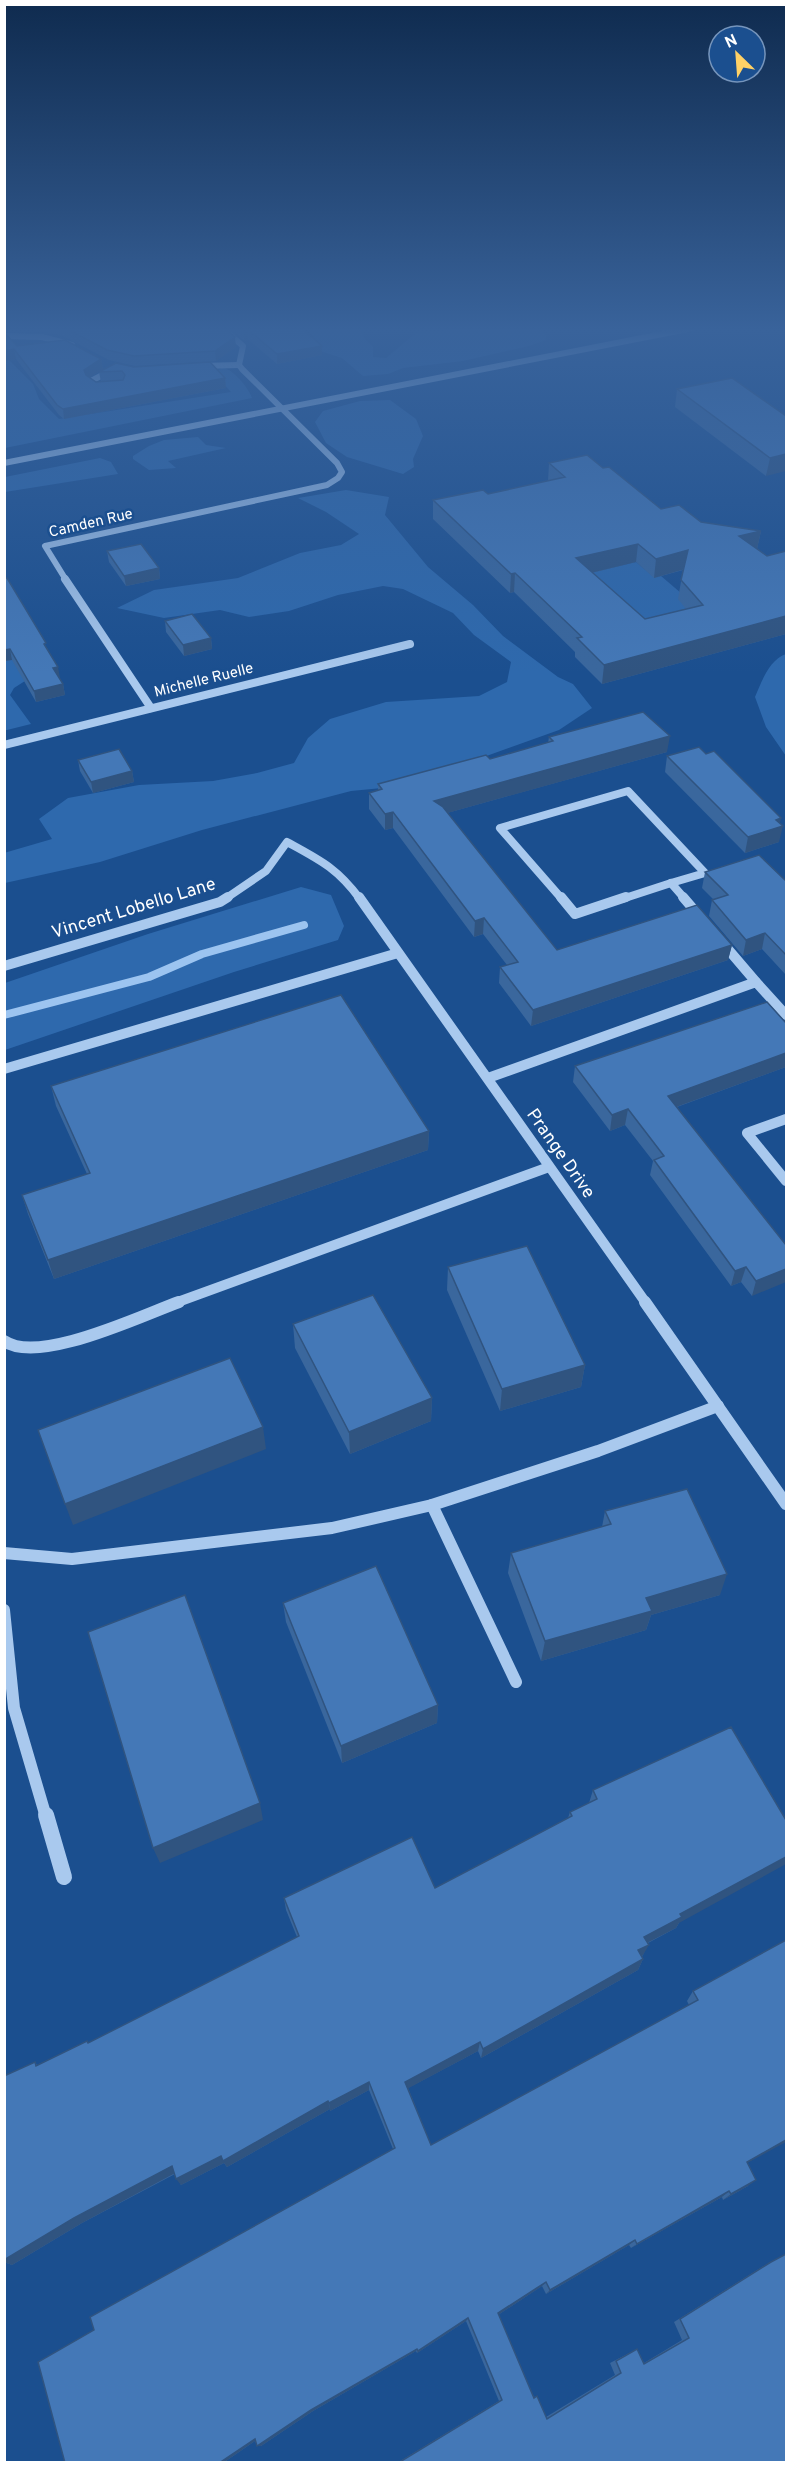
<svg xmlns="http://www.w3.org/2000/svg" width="791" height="2467" font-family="Overpass,sans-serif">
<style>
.green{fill:#2e69ad}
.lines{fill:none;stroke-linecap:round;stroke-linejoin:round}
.stream{stroke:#9cc4f0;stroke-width:8}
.minor-far4{stroke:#a9c9ee;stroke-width:6}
.minor-far3{stroke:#a9c9ee;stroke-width:8}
.minor-far2{stroke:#a9c9ee;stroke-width:10}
.minor-far1{stroke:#a9c9ee;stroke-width:12}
.minor{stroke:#a9c9ee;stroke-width:16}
.wall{fill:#3a679d;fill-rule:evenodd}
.shaded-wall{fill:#305480}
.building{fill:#4478b7;stroke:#305480;stroke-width:1.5;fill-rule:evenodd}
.labels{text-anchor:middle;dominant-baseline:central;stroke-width:5;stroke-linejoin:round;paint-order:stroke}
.far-street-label{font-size:15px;fill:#fff;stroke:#1b4f8f}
.street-label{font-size:18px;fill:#fff;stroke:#1b4f8f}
</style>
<rect width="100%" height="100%" fill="#1b4f8f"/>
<!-- green -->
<g class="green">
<path d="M 306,328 L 366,328 L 362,331 L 364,338 L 373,347 L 373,357 L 386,358 L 416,333 L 474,328 L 538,328 L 546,335 L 546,340 L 529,346 L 463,361 L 403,368 L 388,374 L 363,376 L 342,358 L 314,349 L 311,342 L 314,337 Z"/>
<path d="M 4,359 L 8,359 L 33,384 L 39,399 L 59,419 L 231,392 L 213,372 C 216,371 219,369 222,368 C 232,367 250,390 252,398 L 5,448 Z"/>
<path d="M 390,400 L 416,419 L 423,436 L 413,459 L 414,467 L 403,474 L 347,457 L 326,443 L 315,422 L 323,411 L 360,401 Z"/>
<path d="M 198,437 L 206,445 L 226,448 L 168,461 L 176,468 L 149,470 L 133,459 L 133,456 L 149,446 L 164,440 Z"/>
<path d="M 100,458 L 111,462 L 118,474 L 5,492 L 5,477 Z"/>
<path d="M 346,490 L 389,497 L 385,515 L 428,567 L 473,605 L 503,636 L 558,677 L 573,684 L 592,708 L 559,730 L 403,786 L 351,791 L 202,830 L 100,862 L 5,883 L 4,853 L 52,839 L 39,819 L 68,798 L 139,785 L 213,781 L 257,773 L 294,763 L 308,738 L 330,719 L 386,702 L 479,696 L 507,682 L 511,662 L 474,635 L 453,613 L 403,589 L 383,586 L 338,595 L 289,611 L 249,617 L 220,610 L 164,618 L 117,608 L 154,590 L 238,578 L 300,553 L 341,545 L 359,534 L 326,512 L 298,498 Z"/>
<path d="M 636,562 L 654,577 L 661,576 L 695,605 L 627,643 L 557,581 Z"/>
<path d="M 4,652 L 16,663 L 50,665 L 14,688 L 10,695 L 31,724 L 7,730 L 4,730 Z"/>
<path d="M 786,654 L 786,756 L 766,727 L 755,697 C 762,681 769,660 786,654 Z"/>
<path d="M 301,887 L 331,895 L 344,926 L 338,940 L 234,972 L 5,1050 L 5,983 L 148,934 Z"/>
</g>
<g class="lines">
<!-- stream -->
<path class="stream" d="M 4,1015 L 149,977 L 202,954 L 304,925"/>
<!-- minor-far4 -->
<g class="minor-far4">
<path d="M 4,336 L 42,337 L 72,345"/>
<path d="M 200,366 L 239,365"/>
<path d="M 100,387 L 93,385 L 91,381 L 112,370"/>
<path d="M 4,463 L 693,328"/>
<path d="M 66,580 L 45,546 L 327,485 L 338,478 L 342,472 L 337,463 L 242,369 L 239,365 L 243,346 L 222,328"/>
</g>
<!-- minor-far3 -->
<g class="minor-far3">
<path d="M 65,579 L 151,708"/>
<path d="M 4,745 L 410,644"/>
<path d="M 671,883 L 685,899"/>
<path d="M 225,899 L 266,871 L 287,842 C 320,860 337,868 360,899"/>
<path d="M 562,899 L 500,828 L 628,791 L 705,873 L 671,883"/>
<path d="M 622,899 L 671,883"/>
</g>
<!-- minor-far2 -->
<g class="minor-far2">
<path d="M 359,897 L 646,1303"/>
<path d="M 561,897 L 575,914 L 626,897"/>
<path d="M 683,897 L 701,918"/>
<path d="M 721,941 L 756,982"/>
<path d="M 4,966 L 220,902 L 228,897"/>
<path d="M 4,1069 L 398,953"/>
<path d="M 488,1078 L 756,982 L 786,1015"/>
<path d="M 786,1119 L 747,1133 L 786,1181"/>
<path d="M 175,1303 L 549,1167"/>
</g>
<!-- minor-far1 -->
<g class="minor-far1">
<path d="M 645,1302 L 786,1504"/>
<path d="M 4,1341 C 39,1365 140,1316 179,1302"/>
<path d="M 432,1505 L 516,1682"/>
<path d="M 4,1553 L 72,1559 L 332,1528 L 432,1505 L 598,1451 L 718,1406"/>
<path d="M 4,1610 L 14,1708 L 46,1817"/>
</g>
<!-- minor -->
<path class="minor" d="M 46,1815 L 64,1877"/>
</g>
<!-- wall -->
<g class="wall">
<path d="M 9,328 L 225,328 L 236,347 L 216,361 L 135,366 L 109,360 L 61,335 L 32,330 L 11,330 Z"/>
<path d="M 229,328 L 303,328 L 303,330 L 322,355 L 277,364 L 248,339 L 245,341 Z"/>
<path d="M 17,346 L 101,359 L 103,369 L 89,378 L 96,382 L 101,382 L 99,372 L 134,367 L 225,378 L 226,388 L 64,419 L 59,415 L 16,359 L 4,361 Z"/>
<path d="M 677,389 L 786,416 L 766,476 L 675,407 Z"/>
<path d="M 549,463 L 603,468 L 661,509 L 701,522 L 761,531 L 757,549 L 786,634 L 602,684 L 575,657 L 575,652 L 514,592 L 510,593 L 433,519 L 433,500 L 488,494 L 548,481 ZM 636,562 L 654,578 L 683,570 L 678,599 L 686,609 L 645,619 L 592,573 Z"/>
<path d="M 107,551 L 159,568 L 160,579 L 126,586 L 109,562 Z"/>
<path d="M 4,578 L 48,650 L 59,678 L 63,684 L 65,695 L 36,702 L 12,660 L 4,661 Z"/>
<path d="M 165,621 L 211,638 L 212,649 L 184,656 L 166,632 Z"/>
<path d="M 549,737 L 667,752 L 447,813 L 557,950 L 732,945 L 728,960 L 531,1026 L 499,983 L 500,967 L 507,965 L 483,934 L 474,937 L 393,828 L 385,830 L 369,809 L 369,793 L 378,790 L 378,784 L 490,759 L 548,743 Z"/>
<path d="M 667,756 L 779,842 L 745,853 L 665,772 Z"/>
<path d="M 78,760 L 132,771 L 134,782 L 93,793 L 80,771 Z"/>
<path d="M 705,872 L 786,881 L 786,975 L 762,949 L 743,956 L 709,916 L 712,900 L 714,900 L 702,888 Z"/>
<path d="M 786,1023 L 786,1067 L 677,1107 L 786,1245 L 752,1296 L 741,1282 L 731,1286 L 650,1175 L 653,1161 L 625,1125 L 610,1131 L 573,1082 L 575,1066 Z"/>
<path d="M 51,1086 L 429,1131 L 428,1150 L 54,1279 L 28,1214 L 22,1195 L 87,1174 L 56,1106 Z"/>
<path d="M 448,1267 L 585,1365 L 581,1387 L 500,1411 L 447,1290 Z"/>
<path d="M 293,1324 L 432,1398 L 431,1421 L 350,1454 L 295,1348 Z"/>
<path d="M 605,1511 L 720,1595 L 651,1615 L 646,1630 L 541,1661 L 508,1573 L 511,1553 L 602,1527 Z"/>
<path d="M 283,1603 L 438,1705 L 437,1723 L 342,1763 L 286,1622 Z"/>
<path d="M 593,1790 L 679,1923 L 676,1928 L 648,1943 L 643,1955 L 642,1956 L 643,1959 L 638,1970 L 481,2058 L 478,2051 L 408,2088 L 431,2145 L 689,2005 L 687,2001 L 693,1991 L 786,1940 L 747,2163 L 748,2186 L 723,2200 L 722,2197 L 631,2248 L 629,2245 L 546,2294 L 542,2286 L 498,2315 L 534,2397 L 537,2396 L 546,2417 L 615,2375 L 610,2363 L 637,2349 L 644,2363 L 682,2340 L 674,2322 L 762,2267 L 786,2254 L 786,2463 L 397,2463 L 499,2401 L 466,2321 L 417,2353 L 416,2351 L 313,2411 L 261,2446 L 257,2446 L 255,2441 L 223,2463 L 65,2463 L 94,2330 L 393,2149 L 369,2090 L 330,2111 L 330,2109 L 227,2167 L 224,2163 L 181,2185 L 175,2174 L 82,2223 L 12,2265 L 4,2262 L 4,2076 L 35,2062 L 37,2065 L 87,2041 L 88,2043 L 297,1937 L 286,1910 L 284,1898 L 435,1888 L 568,1818 L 570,1812 L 589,1803 Z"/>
</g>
<!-- shaded-wall -->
<g class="shaded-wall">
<path d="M 247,329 L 248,339 L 245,341 L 244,331 Z"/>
<path d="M 235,337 L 236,347 L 216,361 L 215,351 Z"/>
<path d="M 322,346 L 322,355 L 277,364 L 277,354 Z"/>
<path d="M 14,349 L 16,359 L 4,361 L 4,351 Z"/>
<path d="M 101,359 L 103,369 L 86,380 L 84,370 Z"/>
<path d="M 225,378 L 226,388 L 64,419 L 63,409 Z"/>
<path d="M 786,454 L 786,471 L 766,476 L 770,458 Z"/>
<path d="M 761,531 L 757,549 L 739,536 Z"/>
<path d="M 638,544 L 636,562 L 574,577 L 576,558 Z"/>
<path d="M 688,550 L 685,569 L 654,578 L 656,559 Z"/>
<path d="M 159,568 L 160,579 L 126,586 L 124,576 Z"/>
<path d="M 515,573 L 514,592 L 510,593 L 511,574 Z"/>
<path d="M 786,616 L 786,634 L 602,684 L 604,665 Z"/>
<path d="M 211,638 L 212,649 L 184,656 L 183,645 Z"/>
<path d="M 10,649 L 12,660 L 4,661 L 4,650 Z"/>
<path d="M 58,667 L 60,678 L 55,679 L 53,668 Z"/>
<path d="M 63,684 L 65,695 L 36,702 L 34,691 Z"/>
<path d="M 670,736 L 667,752 L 433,817 L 434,801 Z"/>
<path d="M 132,771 L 134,782 L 93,793 L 91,782 Z"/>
<path d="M 393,812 L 393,828 L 385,830 L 385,814 Z"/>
<path d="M 781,818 L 779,827 L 783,826 L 779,842 L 745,853 L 748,837 L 776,820 Z"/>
<path d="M 484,918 L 483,934 L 474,937 L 475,921 Z"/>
<path d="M 765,933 L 762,949 L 743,956 L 746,940 Z"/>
<path d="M 732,945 L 728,960 L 531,1026 L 533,1010 Z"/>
<path d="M 786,1053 L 786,1067 L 665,1111 L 668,1096 Z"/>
<path d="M 628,1109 L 625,1125 L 610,1131 L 612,1115 Z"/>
<path d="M 429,1131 L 428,1150 L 54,1279 L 48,1260 Z"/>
<path d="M 746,1267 L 741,1282 L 731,1286 L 735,1271 Z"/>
<path d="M 786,1269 L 786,1282 L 752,1296 L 756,1281 Z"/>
<path d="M 585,1365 L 581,1387 L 500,1411 L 502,1389 Z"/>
<path d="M 432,1398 L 431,1421 L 350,1454 L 349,1432 Z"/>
<path d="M 263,1427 L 266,1449 L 73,1525 L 65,1504 Z"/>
<path d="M 727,1574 L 720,1595 L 651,1615 L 646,1630 L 541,1661 L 545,1641 L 646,1598 Z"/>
<path d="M 438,1705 L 437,1723 L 342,1763 L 341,1746 Z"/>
<path d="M 260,1803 L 263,1820 L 160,1863 L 153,1848 Z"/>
<path d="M 786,1857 L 786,1864 L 679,1923 L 676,1928 L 639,1947 L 644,1937 L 680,1914 Z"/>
<path d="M 649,1945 L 643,1955 L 633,1961 L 638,1950 Z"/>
<path d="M 643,1959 L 638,1970 L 481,2058 L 483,2049 Z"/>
<path d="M 480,2042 L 478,2051 L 405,2090 L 405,2082 Z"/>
<path d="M 369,2082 L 369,2090 L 330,2111 L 329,2103 Z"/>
<path d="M 328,2101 L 330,2109 L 227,2167 L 224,2163 L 181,2185 L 176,2179 Z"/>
<path d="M 786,2140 L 786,2142 L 738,2168 L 747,2162 Z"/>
<path d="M 172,2166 L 177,2172 L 82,2223 L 12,2265 L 4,2262 L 4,2260 L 74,2218 Z"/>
<path d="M 756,2180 L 748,2186 L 723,2200 L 731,2194 Z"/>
<path d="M 729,2191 L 722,2197 L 631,2248 L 637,2244 Z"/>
<path d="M 635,2240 L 629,2245 L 546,2294 L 550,2290 Z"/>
<path d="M 546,2282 L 542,2286 L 495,2317 L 498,2313 Z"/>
<path d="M 468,2318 L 466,2321 L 417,2353 L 418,2351 Z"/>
<path d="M 417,2349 L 416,2351 L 313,2411 L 261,2446 L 257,2446 L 311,2410 Z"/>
<path d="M 255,2439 L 258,2439 L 223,2463 L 219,2463 Z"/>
</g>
<!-- building -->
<g class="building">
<path d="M 65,328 L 225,328 L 235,337 L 215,351 L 134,356 L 107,350 Z"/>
<path d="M 240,328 L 301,328 L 322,346 L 277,354 L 247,329 L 244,331 Z"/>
<path d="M 4,332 L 17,346 L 65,340 L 101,359 L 84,370 L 86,375 L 96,382 L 123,380 L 125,375 L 122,371 L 99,372 L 116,363 L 134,367 L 210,362 L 225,378 L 63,409 L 57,405 L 14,349 L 4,351 Z"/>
<path d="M 732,378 L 786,416 L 786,454 L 770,458 L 677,389 Z"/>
<path d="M 587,455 L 603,468 L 609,467 L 661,509 L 679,505 L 701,522 L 761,531 L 739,536 L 767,556 L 786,551 L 786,616 L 604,665 L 577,638 L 582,637 L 515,573 L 511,574 L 433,500 L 483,490 L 488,494 L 565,477 L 549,463 ZM 638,544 L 656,559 L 688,550 L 681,580 L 703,605 L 645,619 L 576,558 Z"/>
<path d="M 141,544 L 159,568 L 124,576 L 107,551 Z"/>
<path d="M 4,578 L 7,578 L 46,643 L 44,644 L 58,667 L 53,668 L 63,684 L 34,691 L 10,649 L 4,650 Z"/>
<path d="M 192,614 L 211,638 L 183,645 L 165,621 Z"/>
<path d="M 643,712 L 670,736 L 434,801 L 443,807 L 557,950 L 697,905 L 732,945 L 533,1010 L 500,967 L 518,962 L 484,918 L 475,921 L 393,812 L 385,814 L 369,793 L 382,789 L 378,784 L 486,755 L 490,759 L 553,741 L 549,737 Z"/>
<path d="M 699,747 L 706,754 L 714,751 L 781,818 L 776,820 L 783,826 L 748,837 L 667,756 Z"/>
<path d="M 119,749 L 132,771 L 91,782 L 78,760 Z"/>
<path d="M 759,855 L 786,881 L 786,955 L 765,933 L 746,940 L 712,900 L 728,895 L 705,872 Z"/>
<path d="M 341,995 L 429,1131 L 48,1260 L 22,1195 L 90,1173 L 51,1086 Z"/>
<path d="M 767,1002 L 786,1023 L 786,1053 L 668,1096 L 786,1245 L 786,1269 L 756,1281 L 746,1267 L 735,1271 L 654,1160 L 664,1156 L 628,1109 L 612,1115 L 575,1066 Z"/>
<path d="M 527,1246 L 585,1365 L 502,1389 L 448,1267 Z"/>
<path d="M 373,1295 L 432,1398 L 349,1432 L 293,1324 Z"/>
<path d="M 230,1358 L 263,1427 L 65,1504 L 38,1430 Z"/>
<path d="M 687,1489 L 727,1574 L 646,1598 L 652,1611 L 545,1641 L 511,1553 L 611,1524 L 605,1511 Z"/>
<path d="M 376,1566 L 438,1705 L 341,1746 L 283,1603 Z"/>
<path d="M 185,1595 L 260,1803 L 153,1848 L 88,1632 Z"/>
<path d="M 731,1727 L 786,1820 L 786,1857 L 680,1914 L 682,1917 L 644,1937 L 649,1945 L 638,1950 L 643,1959 L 483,2049 L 480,2042 L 405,2082 L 431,2145 L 698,2000 L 693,1991 L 786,1940 L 786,2140 L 747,2162 L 756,2180 L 731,2194 L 729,2191 L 637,2244 L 635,2240 L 550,2290 L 546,2282 L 498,2313 L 534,2398 L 537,2396 L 547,2419 L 621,2373 L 616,2361 L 637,2349 L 644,2364 L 689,2338 L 680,2319 L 771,2262 L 786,2254 L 786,2463 L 398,2463 L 502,2400 L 468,2318 L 418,2351 L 417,2349 L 311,2410 L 257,2446 L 255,2439 L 219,2463 L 65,2463 L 38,2362 L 94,2330 L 90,2317 L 395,2148 L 369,2082 L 329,2103 L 328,2101 L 223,2161 L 221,2156 L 176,2179 L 172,2166 L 74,2218 L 4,2260 L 4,2076 L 35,2062 L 36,2066 L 87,2041 L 88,2043 L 299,1936 L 284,1898 L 412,1837 L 435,1888 L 572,1816 L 570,1812 L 597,1799 L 593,1790 Z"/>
</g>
<!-- sky -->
<linearGradient id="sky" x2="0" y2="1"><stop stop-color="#0f2b4f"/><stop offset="0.49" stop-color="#39639b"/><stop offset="1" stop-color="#39639b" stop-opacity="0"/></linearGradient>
<rect width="791" height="673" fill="url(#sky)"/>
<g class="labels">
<!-- far-street labels -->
<g class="far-street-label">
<text transform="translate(91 524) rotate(-13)">Camden Rue</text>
<text transform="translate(204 681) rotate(-14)">Michelle Ruelle</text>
</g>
<!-- street labels -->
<g class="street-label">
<text transform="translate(134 909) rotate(-17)">Vincent Lobello Lane</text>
<text transform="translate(560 1154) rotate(55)">Prange Drive</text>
</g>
</g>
<!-- border -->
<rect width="791" height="2467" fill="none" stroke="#ffffff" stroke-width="12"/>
<!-- north arrow -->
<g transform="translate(737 54) rotate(335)"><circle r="28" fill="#1b4f8f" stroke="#7695bc" stroke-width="1.5"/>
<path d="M0-4.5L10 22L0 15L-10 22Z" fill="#ffd166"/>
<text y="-9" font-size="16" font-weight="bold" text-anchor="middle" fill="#ffffff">N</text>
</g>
</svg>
